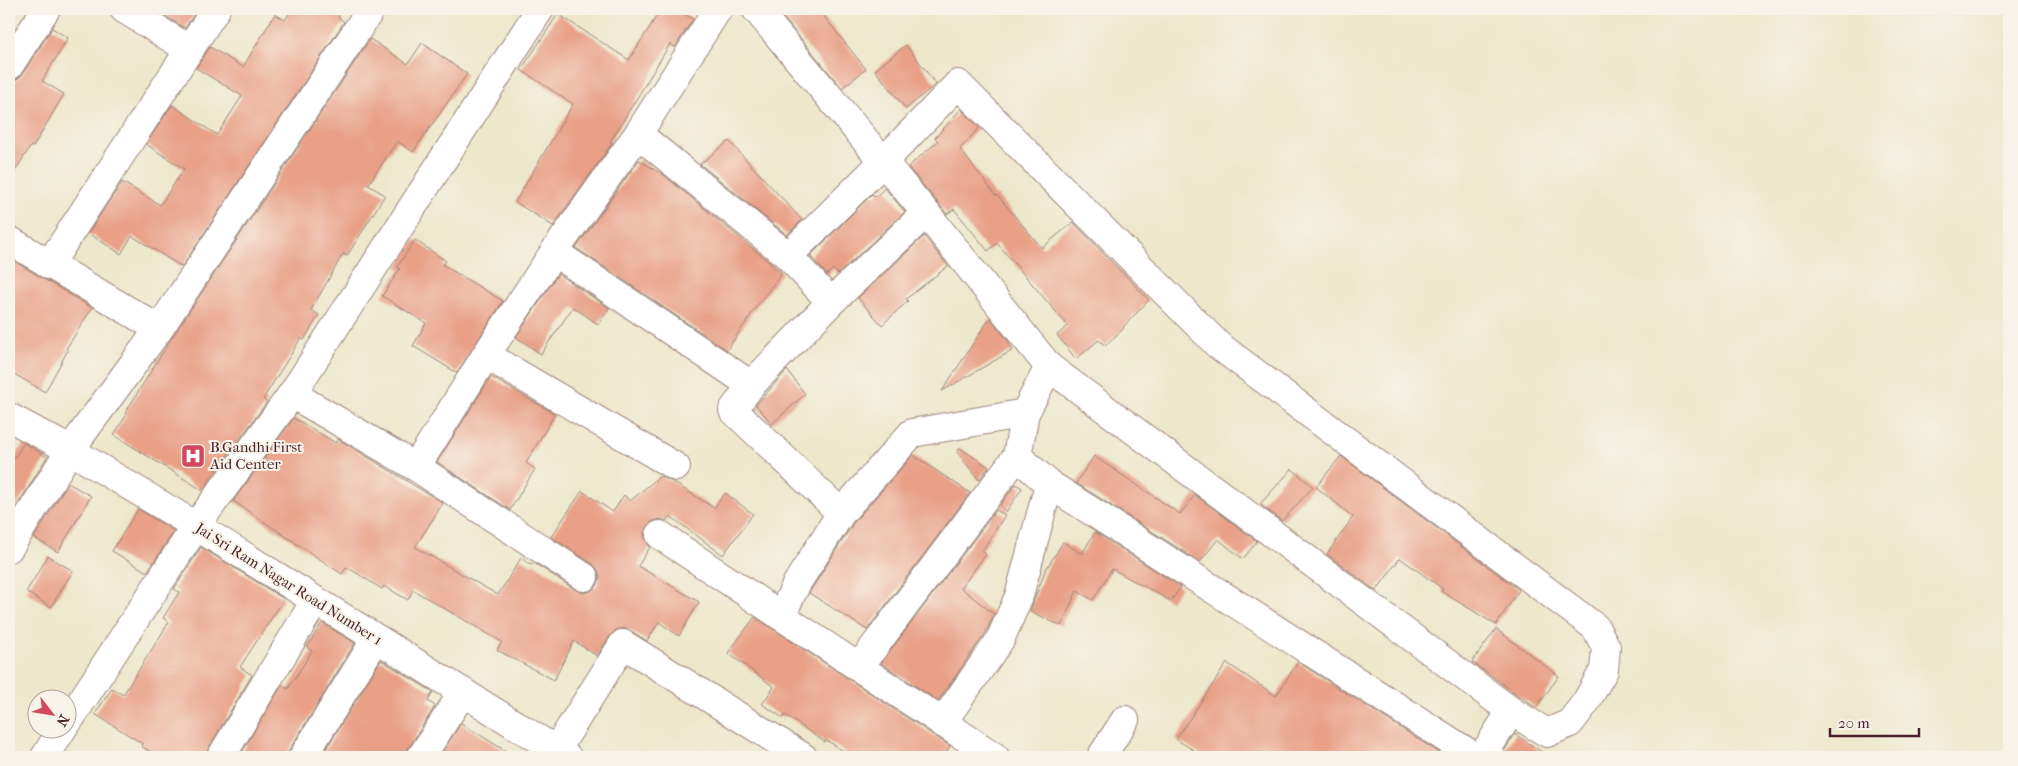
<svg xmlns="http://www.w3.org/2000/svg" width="2018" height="766" font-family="'IM FELL French Canon',serif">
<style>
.building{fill:#e9a087}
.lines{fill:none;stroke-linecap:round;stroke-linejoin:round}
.minor-casing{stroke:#9c837b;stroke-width:30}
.minor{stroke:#fff;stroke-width:28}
.labels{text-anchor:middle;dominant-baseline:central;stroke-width:4;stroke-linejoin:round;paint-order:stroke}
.poi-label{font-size:15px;fill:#4a1f2b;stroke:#f7f3e8;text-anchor:start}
.street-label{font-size:15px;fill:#4a1f2b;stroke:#f7f3e8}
</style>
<rect width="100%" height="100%" fill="#f7f3e8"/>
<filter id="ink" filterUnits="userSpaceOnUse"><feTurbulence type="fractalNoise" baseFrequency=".02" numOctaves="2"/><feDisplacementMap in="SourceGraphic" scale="10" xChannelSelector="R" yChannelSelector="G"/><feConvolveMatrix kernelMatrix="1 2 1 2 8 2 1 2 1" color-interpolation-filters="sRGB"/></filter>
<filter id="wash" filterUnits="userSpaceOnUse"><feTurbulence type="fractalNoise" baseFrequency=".0096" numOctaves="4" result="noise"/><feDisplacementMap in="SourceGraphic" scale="20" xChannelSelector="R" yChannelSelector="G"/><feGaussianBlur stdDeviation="1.12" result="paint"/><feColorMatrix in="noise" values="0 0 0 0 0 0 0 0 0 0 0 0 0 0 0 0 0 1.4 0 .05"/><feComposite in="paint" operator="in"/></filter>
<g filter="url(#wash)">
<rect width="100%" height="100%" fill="#ede7cb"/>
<g id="blocks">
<!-- building -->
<g class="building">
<path d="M 153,9 L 198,9 L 185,28 Z"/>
<path d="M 292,9 L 343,9 L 338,17 L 344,22 L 182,267 L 132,236 L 121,254 L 88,233 L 122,182 L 160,205 L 184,169 L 146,144 L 172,105 L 217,135 L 242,96 L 196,68 L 210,47 L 243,67 L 275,14 L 285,20 Z"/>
<path d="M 661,9 L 675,9 L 693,19 L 675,47 L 670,44 L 610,142 L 612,143 L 553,226 L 515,202 L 573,104 L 521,70 L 558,14 L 629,60 Z"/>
<path d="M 776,9 L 818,9 L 866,69 L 842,88 Z"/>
<path d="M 52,28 L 68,38 L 42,81 L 64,94 L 33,147 L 31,146 L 9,180 L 9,82 L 16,80 L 22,75 Z"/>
<path d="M 370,39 L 408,64 L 422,43 L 467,74 L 413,152 L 397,141 L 368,185 L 385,195 L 347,256 L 343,254 L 311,310 L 319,315 L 304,340 L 301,338 L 263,399 L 267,402 L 202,490 L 114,435 L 127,414 L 125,413 L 171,339 Z"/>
<path d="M 906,45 L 936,84 L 906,109 L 875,70 Z"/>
<path d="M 961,109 L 979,128 L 960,149 L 996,196 L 997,195 L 1042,248 L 1073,222 L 1149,300 L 1123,327 L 1124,328 L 1105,346 L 1099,340 L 1076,359 L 1057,335 L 1068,326 L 997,243 L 988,251 L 954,209 L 947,214 L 908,167 L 938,141 L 935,138 Z"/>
<path d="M 729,141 L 802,220 L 787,235 L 700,164 Z"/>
<path d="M 639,160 L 665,176 L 782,273 L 757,306 L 727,350 L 576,248 Z"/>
<path d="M 885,188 L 905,212 L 838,274 L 833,269 L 827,275 L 810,256 L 872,194 L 875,197 Z"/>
<path d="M 924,236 L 948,266 L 906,299 L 908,301 L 882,325 L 858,298 Z"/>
<path d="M 415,240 L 446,261 L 443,265 L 503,301 L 457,373 L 413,346 L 426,323 L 382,296 L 400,269 L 397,267 Z"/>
<path d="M 9,258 L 92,308 L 66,349 L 68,350 L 45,392 L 9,371 Z"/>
<path d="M 558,274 L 609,308 L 598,324 L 573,307 L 541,354 L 516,337 Z"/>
<path d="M 990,318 L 1006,338 L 1013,350 L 942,391 Z"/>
<path d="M 787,370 L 805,394 L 772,424 L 756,405 Z"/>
<path d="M 491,377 L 555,414 L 526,463 L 535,469 L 510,510 L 437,462 Z"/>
<path d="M 294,418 L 336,443 L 338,439 L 443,503 L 415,547 L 498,595 L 521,558 L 532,565 L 534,563 L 576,590 L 583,593 L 591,591 L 597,586 L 600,577 L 598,570 L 593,564 L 551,537 L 582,491 L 613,512 L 624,495 L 630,501 L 660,476 L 673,482 L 714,508 L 725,493 L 753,514 L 723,555 L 670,516 L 666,521 L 661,519 L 653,521 L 647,526 L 644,533 L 646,541 L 650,547 L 638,566 L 699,602 L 679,636 L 659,622 L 647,641 L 631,631 L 624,628 L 616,630 L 610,636 L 597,656 L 574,641 L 554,680 L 497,650 L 502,642 L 413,590 L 408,600 L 384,586 L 382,589 L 347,567 L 342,574 L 233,501 Z"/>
<path d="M 24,443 L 47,457 L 15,509 L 9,506 L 9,466 Z"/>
<path d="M 960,448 L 989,467 L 979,480 L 957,452 Z"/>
<path d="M 913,455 L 970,493 L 867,630 L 809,593 L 854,522 Z"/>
<path d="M 1094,456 L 1180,514 L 1195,495 L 1257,541 L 1243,559 L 1218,539 L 1200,562 L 1076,483 Z"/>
<path d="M 1341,456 L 1519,590 L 1496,625 L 1441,591 L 1443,589 L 1400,558 L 1376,591 L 1327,554 L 1353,517 L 1316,487 Z"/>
<path d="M 1292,469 L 1313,487 L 1282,521 L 1260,504 Z"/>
<path d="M 68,483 L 91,496 L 58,552 L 34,538 Z"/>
<path d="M 1016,484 L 1022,488 L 1006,512 L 1000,505 Z"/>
<path d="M 138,509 L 174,531 L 147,572 L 112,551 Z"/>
<path d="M 996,510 L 1005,515 L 982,551 L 986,554 L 961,588 L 994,614 L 986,632 L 938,701 L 881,663 Z"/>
<path d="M 1095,532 L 1181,587 L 1171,601 L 1112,569 L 1093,600 L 1077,591 L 1061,626 L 1030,611 L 1045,571 L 1063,542 L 1082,554 Z"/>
<path d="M 201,547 L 284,599 L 240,667 L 252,675 L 208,749 L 205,757 L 159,757 L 141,746 L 143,744 L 95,714 L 112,688 L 123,695 L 169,622 L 163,618 L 179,592 L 174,589 Z"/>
<path d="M 48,556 L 73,571 L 51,607 L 26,592 Z"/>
<path d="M 755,617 L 950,746 L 943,757 L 853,757 L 826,740 L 825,742 L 785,715 L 783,718 L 762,704 L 774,687 L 728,653 Z"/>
<path d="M 322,623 L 355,643 L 290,749 L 287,757 L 239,757 L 282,685 L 288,689 L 312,651 L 307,647 Z"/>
<path d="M 1496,629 L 1559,676 L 1536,708 L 1472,662 Z"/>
<path d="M 381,660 L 433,692 L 428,701 L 435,706 L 408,749 L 406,757 L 321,757 Z"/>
<path d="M 1298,662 L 1446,757 L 1204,757 L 1176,739 L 1227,663 L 1276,696 Z"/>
<path d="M 461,723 L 515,757 L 439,757 Z"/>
<path d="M 1515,734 L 1549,757 L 1500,757 Z"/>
</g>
</g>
</g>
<g filter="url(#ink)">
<use href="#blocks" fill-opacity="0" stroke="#9c837b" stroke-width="1"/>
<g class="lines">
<defs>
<g id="minor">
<path d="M 124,9 L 190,50"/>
<path d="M 756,9 L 926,213 L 1049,367 L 1511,711 L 1547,733 L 1570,723 L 1586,702 L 1604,670 L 1606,647 L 1595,627 L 1218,345 L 958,84 L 883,162 L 788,256"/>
<path d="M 9,66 L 46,9"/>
<path d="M 638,134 L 788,256 L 831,302"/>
<path d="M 9,240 L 159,329"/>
<path d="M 554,252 L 751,385"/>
<path d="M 49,265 L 216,9"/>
<path d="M 486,355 L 676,467"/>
<path d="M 1049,367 L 1025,413 L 1017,456 L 1049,484 L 1475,757"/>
<path d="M 292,394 L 416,467 L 584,577"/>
<path d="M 9,417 L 70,450 L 196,526 L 567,757"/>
<path d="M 416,467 L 486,355 L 554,252 L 638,134 L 718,9"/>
<path d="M 841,513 L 733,410 L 751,385 L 831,302 L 926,213"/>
<path d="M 660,535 L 781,616"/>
<path d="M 9,548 L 70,450 L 159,329 L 371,9"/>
<path d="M 859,667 L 1017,456"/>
<path d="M 68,722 L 196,526 L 292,394 L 540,9"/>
<path d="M 942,723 L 1000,640 L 1019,596 L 1049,484"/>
<path d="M 45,757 L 63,728"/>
<path d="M 221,757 L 315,601"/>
<path d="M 303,757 L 376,639"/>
<path d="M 421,757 L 463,692"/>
<path d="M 552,757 L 623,644 L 803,757"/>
<path d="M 995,757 L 781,616 L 797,583 L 841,513 L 912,433 L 1025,413"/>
<path d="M 1101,757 L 1125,720"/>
<path d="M 1482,757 L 1511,711"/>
</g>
</defs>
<!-- minor casing -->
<use href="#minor" class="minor-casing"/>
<!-- minor -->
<use href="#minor" class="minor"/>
</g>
</g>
<!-- icons -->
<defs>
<symbol id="hospital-square" viewBox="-11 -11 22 22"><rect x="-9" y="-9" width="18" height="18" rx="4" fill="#d1495b" stroke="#f7f3e8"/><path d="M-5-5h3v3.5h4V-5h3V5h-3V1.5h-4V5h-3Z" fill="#fff"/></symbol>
</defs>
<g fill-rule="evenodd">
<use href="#hospital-square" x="179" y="442" width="28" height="28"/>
</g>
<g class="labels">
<!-- poi labels -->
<g class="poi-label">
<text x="210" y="447">B.Gandhi First<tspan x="210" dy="17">Aid Center</tspan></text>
</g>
<!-- street labels -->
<g class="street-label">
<text transform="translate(289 584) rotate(32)">Jai Sri Ram Nagar Road Number 1</text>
</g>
</g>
<!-- margin -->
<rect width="2018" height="766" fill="none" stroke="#f7f3e8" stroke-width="30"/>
<!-- north arrow -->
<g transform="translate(52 714) rotate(121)"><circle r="24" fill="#f7f3e8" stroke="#b29e9c"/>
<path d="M0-4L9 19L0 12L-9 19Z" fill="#d1495b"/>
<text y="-8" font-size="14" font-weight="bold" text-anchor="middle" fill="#4a1f2b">N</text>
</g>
<!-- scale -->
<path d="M1830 728v8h89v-8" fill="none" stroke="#4a1f2b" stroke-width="2.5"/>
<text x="1838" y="728" font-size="15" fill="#4a1f2b" stroke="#f7f3e8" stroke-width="4" paint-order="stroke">20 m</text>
</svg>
